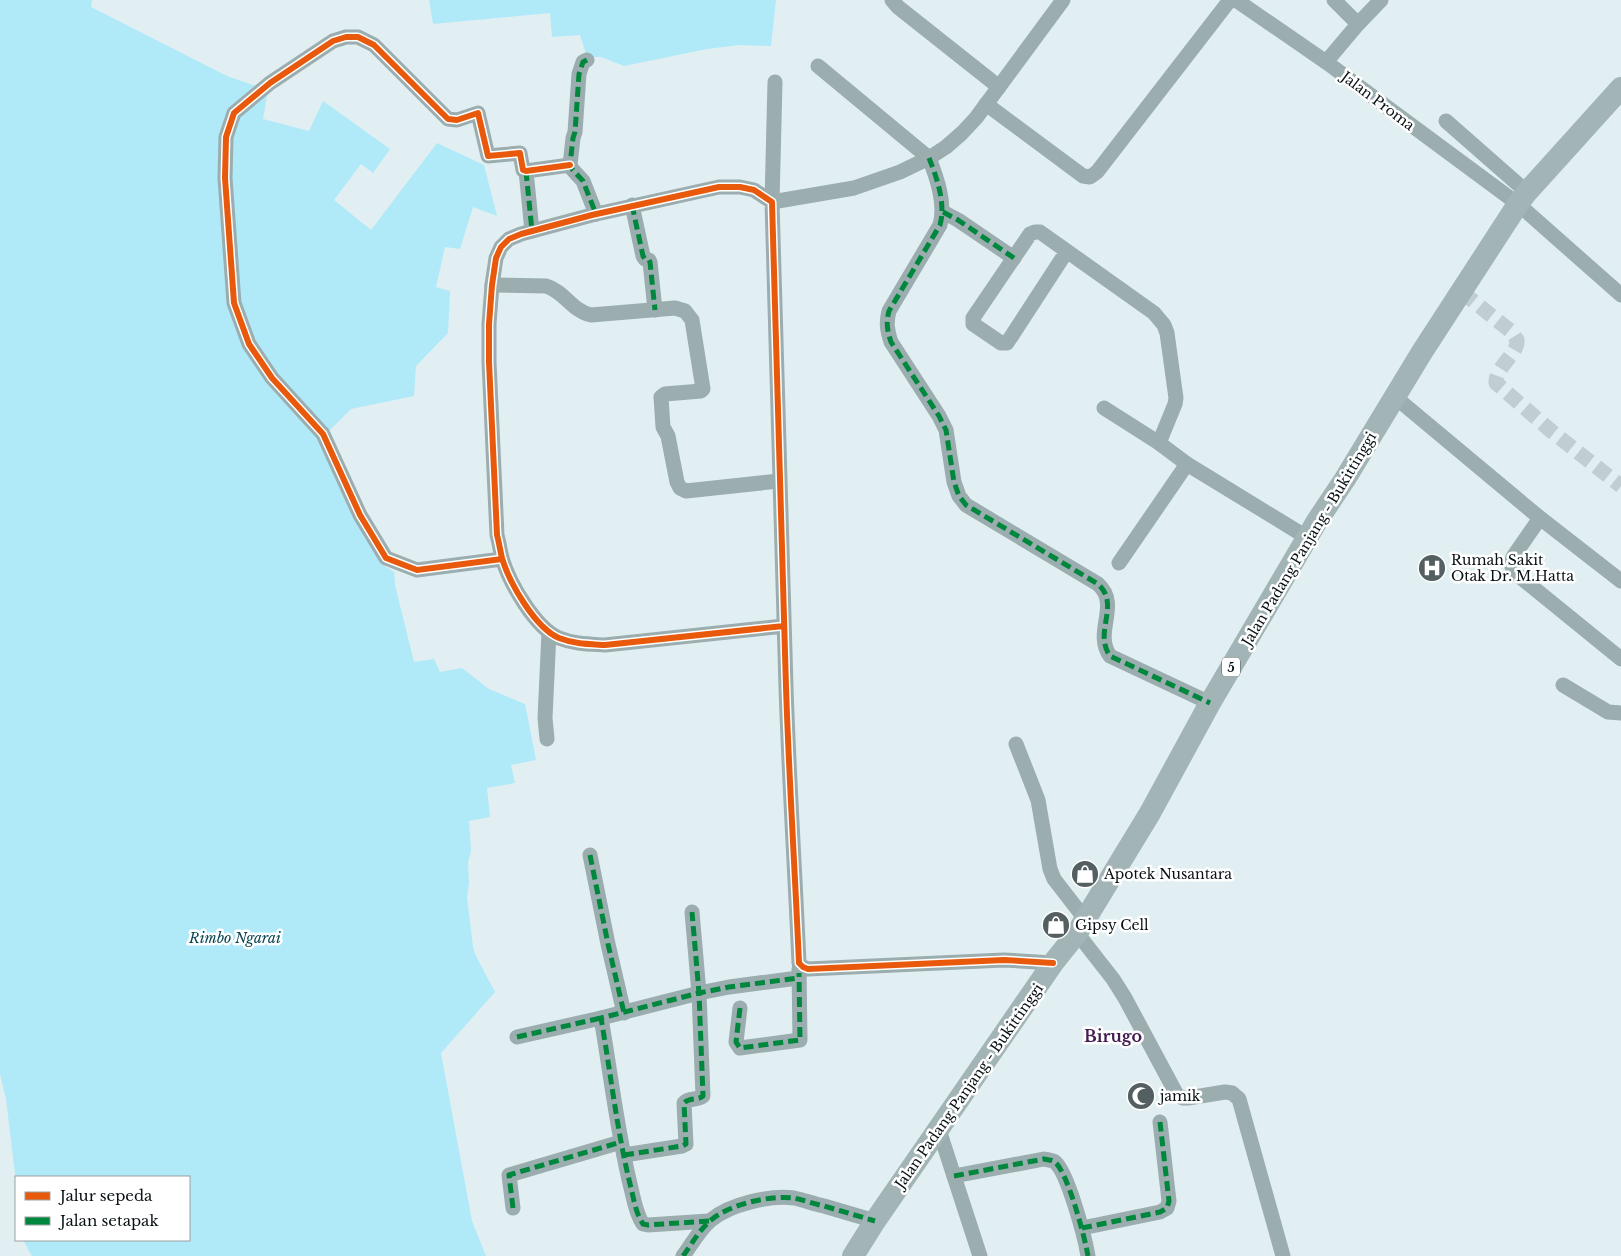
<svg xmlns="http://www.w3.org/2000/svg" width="1621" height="1256" font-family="'Libre Baskerville',serif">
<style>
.green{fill:#b0e9f8}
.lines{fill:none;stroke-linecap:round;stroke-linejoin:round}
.minor-tunnel{stroke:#c0ced1;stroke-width:15;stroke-dasharray:15 8;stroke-linecap:butt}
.minor{stroke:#9badae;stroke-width:15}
.highway{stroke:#a2b4b6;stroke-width:22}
.quiet{stroke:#00873e;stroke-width:5;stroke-dasharray:10 5;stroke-linecap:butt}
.cycleway-casing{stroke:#fff;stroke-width:9}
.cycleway{stroke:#e8590c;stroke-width:6}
.labels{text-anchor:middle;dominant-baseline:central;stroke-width:5;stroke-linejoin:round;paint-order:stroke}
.shield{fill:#fff;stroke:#52585a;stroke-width:1}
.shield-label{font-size:12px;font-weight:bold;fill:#081114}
.street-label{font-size:14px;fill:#081114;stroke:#fff}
.poi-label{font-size:14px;fill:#081114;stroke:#fff;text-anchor:start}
.park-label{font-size:14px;font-style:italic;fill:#094552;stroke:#fff}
.quarter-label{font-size:16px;font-weight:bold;fill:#421d53;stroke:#fff}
</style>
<rect width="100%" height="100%" fill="#e1eff2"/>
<!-- green -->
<g class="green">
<path d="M 0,0 L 92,0 L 91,7 L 227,76 L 268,90 L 263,119 L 309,131 L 323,101 L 390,149 L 373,173 L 361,164 L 334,200 L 371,230 L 437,143 L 484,165 L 497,216 L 473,207 L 460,249 L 445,247 L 436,287 L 450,291 L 448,333 L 416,366 L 414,396 L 351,409 L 327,433 L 374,552 L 383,565 L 394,572 L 395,585 L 414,662 L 434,659 L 440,672 L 462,668 L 489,689 L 525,704 L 536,760 L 511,765 L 515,783 L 487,788 L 490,817 L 469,821 L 471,851 L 468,862 L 469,883 L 467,897 L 473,947 L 476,956 L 495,992 L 441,1053 L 472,1221 L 486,1256 L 32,1256 L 23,1240 L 189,1240 L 189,1177 L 16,1177 L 16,1182 L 6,1099 L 0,1074 Z"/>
<path d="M 429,0 L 776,0 L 771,46 L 739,45 L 707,49 L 624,66 L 601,57 L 587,57 L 580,35 L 552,37 L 550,13 L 433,24 Z"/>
</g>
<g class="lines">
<!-- minor-tunnel -->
<path class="minor-tunnel" d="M 1462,292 L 1513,333 C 1513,334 1517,340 1517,340 C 1519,353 1495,367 1496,383 L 1550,430 L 1621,486"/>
<!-- minor -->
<g class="minor">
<path d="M 892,0 L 898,7 L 999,87"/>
<path d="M 1236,0 L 1326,62 L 1518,204 L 1621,295"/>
<path d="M 1334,0 L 1358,24 L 1381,0"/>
<path d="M 587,60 L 583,62 L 579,74 L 575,132 L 573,138 L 570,165 L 572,169 L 583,181 L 596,214"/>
<path d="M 1326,62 L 1358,24"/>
<path d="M 818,66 L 929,158 C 937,178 946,204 940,225 L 889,311 C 886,322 887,330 891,342 L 939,416 L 946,430 L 954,482 L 959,496 L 966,505 L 1098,584 C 1121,605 1093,632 1110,656 L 1210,703"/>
<path d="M 775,82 L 772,202 L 854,188 L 900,172 L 929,158 L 946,147 L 962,133 L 976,118 L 1063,0"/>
<path d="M 986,104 L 1083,176 L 1090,177 L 1097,172 L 1230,0"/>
<path d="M 1446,121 L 1527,192"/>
<path d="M 526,171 L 532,231"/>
<path d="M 632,205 L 643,256 L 645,259 L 649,260 L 650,262 L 655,310"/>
<path d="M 943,212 L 958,220 L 1014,258"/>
<path d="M 1067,251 L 1007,343 L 1001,343 L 973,324 L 973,318 L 1030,234 L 1035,232 L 1040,232 L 1154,313 L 1164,325 L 1167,333 L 1176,398 L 1175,404 L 1159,443"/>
<path d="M 492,285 L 546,286 C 564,291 572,311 591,315 L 675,308 L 685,311 L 692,320 L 703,389 L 701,391 L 665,394 L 661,397 L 663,427 L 668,436 L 677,482 L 680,488 L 686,491 L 779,481"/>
<path d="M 1395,397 L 1540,518 L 1621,581"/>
<path d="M 1104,408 L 1159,443 L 1187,464 L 1308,538"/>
<path d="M 1540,518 L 1513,557 L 1511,564 L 1514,572 L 1621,659"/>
<path d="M 502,559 L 417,570 L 386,558 L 360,515 L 323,434 L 272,378 L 249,344 L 234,303 L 225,178 L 226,137 L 234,113 L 270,83 L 333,41 L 346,37 L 358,37 L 374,45 L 448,119 L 457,120 L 478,113 L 488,156 L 520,153 L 523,170 L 526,171 L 570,165"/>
<path d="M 1119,563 L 1187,464"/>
<path d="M 784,626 L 605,645 C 589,644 574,644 559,638 C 535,628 509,582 502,558 C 500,550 499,542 497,535 L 489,362 L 489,324 L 492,285 L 496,258 L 501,247 L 509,239 L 521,234 L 592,215 L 719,187 L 740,187 L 754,190 L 772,202 C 777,364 781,526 786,687 C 789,779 795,871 799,963 L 803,967 L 808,969 L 1004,960 L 1053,963"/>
<path d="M 1563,685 L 1608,712 L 1621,713"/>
<path d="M 547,739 L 545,718 L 549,632"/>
<path d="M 1016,744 L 1038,800 L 1050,869 L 1054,879 L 1085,919"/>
<path d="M 590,855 L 608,944 L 624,1013"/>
<path d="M 1077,933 L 1113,979 L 1125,998 L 1177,1095 L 1183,1098 L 1188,1098 L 1225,1092 L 1232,1093 L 1239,1099 L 1283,1256"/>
<path d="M 740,1008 L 736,1042 L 740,1048 L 800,1040 L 799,969"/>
<path d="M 517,1037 L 601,1018"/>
<path d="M 939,1130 L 980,1256"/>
<path d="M 624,1155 L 682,1146 L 686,1144 L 684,1103 C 690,1097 697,1101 703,1096 L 699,993 L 692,912"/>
<path d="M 954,1176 L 1044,1159 C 1048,1160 1052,1160 1055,1162 C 1068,1173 1085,1238 1088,1256"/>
<path d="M 513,1208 L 509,1175 L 621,1142"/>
<path d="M 709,1221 L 648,1225 L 643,1224 C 636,1214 634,1200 631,1188 C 617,1132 611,1075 601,1018 L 699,993 L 729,987 L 798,978"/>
<path d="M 1082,1228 L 1160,1212 L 1167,1208 L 1169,1201 L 1160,1122"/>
<path d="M 683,1256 C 692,1244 699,1230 711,1220 C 730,1204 770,1195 794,1198 C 804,1200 814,1204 824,1206 C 841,1211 858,1216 875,1221"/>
</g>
<!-- highway -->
<path class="highway" d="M 853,1256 L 875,1221 L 1053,963 L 1077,933 L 1150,813 L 1210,703 L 1317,521 L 1345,479 L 1422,352 L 1518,204 L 1527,192 L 1621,88"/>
<!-- quiet -->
<g class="quiet">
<path d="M 587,60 L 583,62 L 579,74 L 575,132 L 573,138 L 570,165 L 572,169 L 583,181 L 596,214"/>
<path d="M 929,158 C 937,178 946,204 940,225 L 889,311 C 886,322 887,330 891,342 L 939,416 L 946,430 L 954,482 L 959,496 L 966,505 L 1098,584 C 1121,605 1093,632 1110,656 L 1210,703"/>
<path d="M 526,171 L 532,231"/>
<path d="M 632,205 L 643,256 L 645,259 L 649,260 L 650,262 L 655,310"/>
<path d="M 943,212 L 958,220 L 1014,258"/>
<path d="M 590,855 L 608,944 L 624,1013"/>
<path d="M 740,1008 L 736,1042 L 740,1048 L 800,1040 L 799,973"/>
<path d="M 517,1037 L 601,1018"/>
<path d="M 624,1155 L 682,1146 L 686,1144 L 684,1103 C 690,1097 697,1101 703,1096 L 699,993 L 692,912"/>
<path d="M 954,1176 L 1044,1159 C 1048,1160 1052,1160 1055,1162 C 1068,1173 1085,1238 1088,1256"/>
<path d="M 513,1208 L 509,1175 L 621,1142"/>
<path d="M 709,1221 L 648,1225 L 643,1224 C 636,1214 634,1200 631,1188 C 617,1132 611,1075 601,1018 L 699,993 L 729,987 L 798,978"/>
<path d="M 1082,1228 L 1160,1212 L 1167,1208 L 1169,1201 L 1160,1122"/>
<path d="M 683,1256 C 692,1244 699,1230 711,1220 C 730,1204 770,1195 794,1198 C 804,1200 814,1204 824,1206 C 841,1211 858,1216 875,1221"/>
</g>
<defs>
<g id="cycleway">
<path d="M 502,559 L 417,570 L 386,558 L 360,515 L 323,434 L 272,378 L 249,344 L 234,303 L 225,178 L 226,137 L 234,113 L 270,83 L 333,41 L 346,37 L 358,37 L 374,45 L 448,119 L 457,120 L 478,113 L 488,156 L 520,153 L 523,170 L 526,171 L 570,165"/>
<path d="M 784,626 L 605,645 C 589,644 574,644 559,638 C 535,628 509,582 502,558 C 500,550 499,542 497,535 L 489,362 L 489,324 L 492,285 L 496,258 L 501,247 L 509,239 L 521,234 L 592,215 L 719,187 L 740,187 L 754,190 L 772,202 C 777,364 781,526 786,687 C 789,779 795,871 799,963 L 803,967 L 808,969 L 1004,960 L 1053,963"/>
</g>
</defs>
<!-- cycleway casing -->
<use href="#cycleway" class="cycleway-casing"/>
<!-- cycleway -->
<use href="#cycleway" class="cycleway"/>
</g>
<!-- icons -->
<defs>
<symbol id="hospital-disc" viewBox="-11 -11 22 22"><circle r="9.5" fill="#545f62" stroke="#fff"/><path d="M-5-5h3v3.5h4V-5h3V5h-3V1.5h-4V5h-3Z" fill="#fff"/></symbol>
<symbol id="shop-disc" viewBox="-11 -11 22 22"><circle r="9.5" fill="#545f62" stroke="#fff"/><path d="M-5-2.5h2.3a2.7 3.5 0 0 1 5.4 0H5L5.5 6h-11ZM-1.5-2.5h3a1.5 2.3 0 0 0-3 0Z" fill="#fff"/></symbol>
<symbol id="mosque-disc" viewBox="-11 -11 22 22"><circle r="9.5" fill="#545f62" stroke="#fff"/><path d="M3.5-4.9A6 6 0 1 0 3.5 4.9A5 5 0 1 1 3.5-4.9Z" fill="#fff"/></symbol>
</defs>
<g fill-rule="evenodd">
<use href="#hospital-disc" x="1416" y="552" width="32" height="32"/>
<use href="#shop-disc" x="1069" y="858" width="32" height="32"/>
<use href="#shop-disc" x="1040" y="909" width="32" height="32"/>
<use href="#mosque-disc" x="1125" y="1080" width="32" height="32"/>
</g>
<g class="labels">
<!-- shield labels -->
<rect class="shield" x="1222" y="657.5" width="18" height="19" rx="4"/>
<g class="shield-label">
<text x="1231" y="667">5</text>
</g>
<!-- street labels -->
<g class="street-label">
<text transform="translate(1378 101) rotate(37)">Jalan Proma</text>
<text transform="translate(1309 539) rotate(-59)">Jalan Padang Panjang - Bukittinggi</text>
<text transform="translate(969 1086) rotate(-55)">Jalan Padang Panjang - Bukittinggi</text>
</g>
<!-- poi labels -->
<g class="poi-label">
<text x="1451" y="560">Rumah Sakit<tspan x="1451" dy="16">Otak Dr. M.Hatta</tspan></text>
<text x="1104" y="874">Apotek Nusantara</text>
<text x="1075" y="925">Gipsy Cell</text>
<text x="1160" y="1096">jamik</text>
</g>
<!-- park labels -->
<g class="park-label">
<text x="235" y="938">Rimbo Ngarai</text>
</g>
<!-- quarter labels -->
<g class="quarter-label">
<text x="1113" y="1036">Birugo</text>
</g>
</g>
<!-- legend -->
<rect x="15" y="1176" width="175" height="65" fill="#ffffff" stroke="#9ca0a1"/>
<rect x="25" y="1192" width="25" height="8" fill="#e8590c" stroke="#9ca0a1"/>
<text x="60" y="1201" font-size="15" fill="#081114">Jalur sepeda</text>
<rect x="25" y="1217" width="25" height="8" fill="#00873e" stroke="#9ca0a1"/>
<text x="60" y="1226" font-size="15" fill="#081114">Jalan setapak</text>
</svg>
